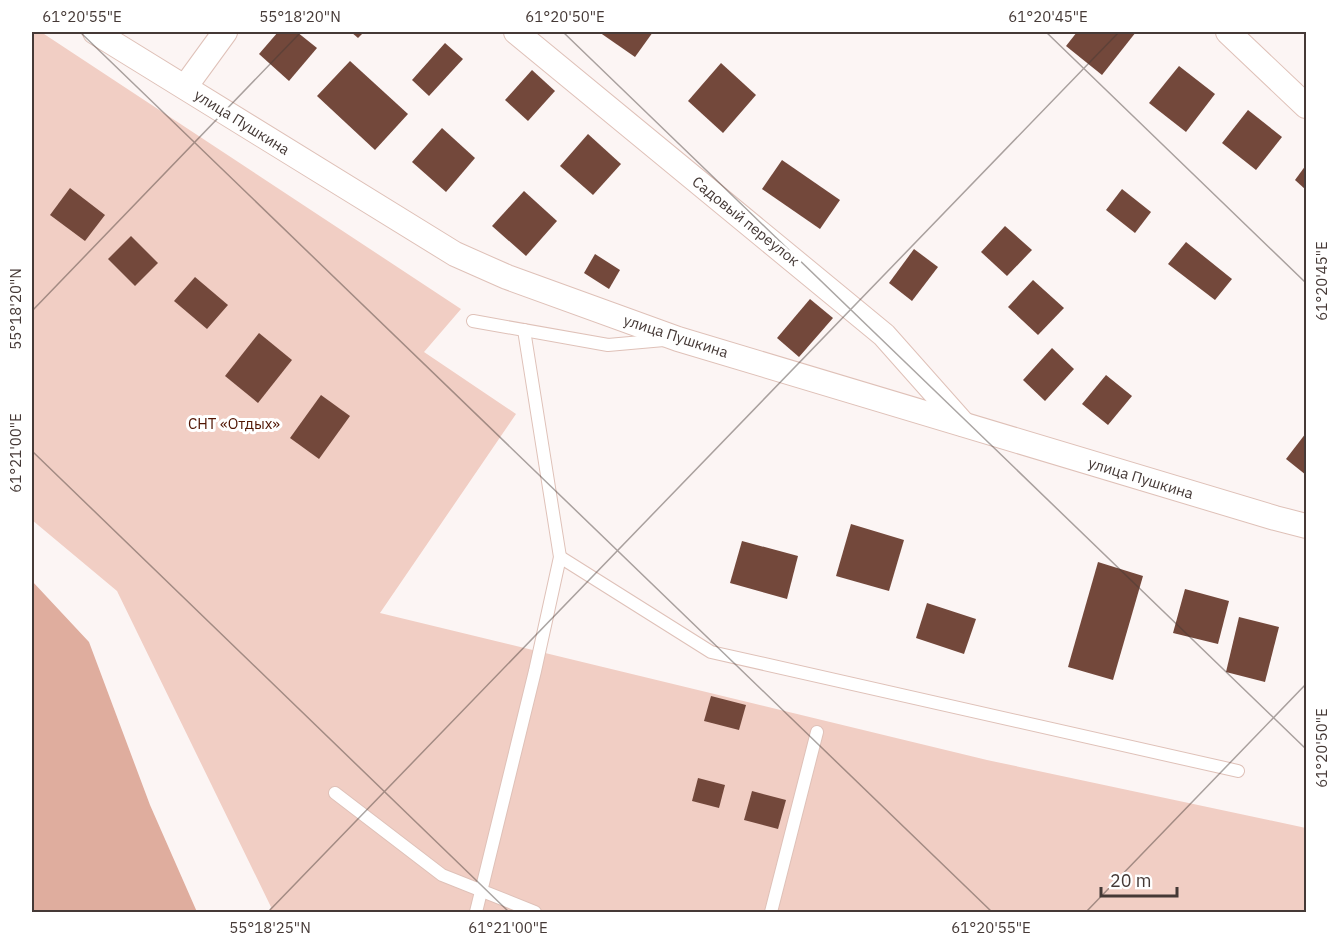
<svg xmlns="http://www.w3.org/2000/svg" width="1338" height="944" font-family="'IBM Plex Sans',sans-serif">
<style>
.green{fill:#f1cec4}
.water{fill:#dfad9e}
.building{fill:#73483b}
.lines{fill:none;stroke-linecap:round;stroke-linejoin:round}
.lane-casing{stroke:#dfc1b8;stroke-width:14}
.street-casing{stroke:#dfc1b8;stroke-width:26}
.lane{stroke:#fff;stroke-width:12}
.street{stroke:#fff;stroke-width:24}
.ticks{fill:none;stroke:#453936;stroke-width:1.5;stroke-opacity:0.45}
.labels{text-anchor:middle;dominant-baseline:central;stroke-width:6;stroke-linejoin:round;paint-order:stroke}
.street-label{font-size:15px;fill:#453936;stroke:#fff}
.park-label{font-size:15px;fill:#501503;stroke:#fff}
.neatline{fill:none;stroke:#453936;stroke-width:2}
.ticks-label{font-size:15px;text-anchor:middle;fill:#453936}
</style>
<rect width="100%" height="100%" fill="#fcf5f4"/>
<!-- green -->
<path class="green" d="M 32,32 L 41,32 L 461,309 L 424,352 L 516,414 L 380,613 L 987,760 L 1306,828 L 1306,912 L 269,912 L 271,907 L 117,591 L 32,520 Z"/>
<!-- water -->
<path class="water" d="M 32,581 L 89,642 L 150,805 L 197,912 L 32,912 Z"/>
<!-- building -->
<g class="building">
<path d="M 278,32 L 297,32 L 317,48 L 289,81 L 259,54 Z"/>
<path d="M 351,32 L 364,32 L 358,38 Z"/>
<path d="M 599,32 L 653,32 L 635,57 Z"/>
<path d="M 1077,32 L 1136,32 L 1102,75 L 1066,46 Z"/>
<path d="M 445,43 L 463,59 L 429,96 L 412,80 Z"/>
<path d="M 350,61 L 408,114 L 375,150 L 317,96 Z"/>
<path d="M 721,63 L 756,95 L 723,133 L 688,101 Z"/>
<path d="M 1179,66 L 1215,94 L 1186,132 L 1149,103 Z"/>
<path d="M 532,70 L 555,91 L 528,121 L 505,100 Z"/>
<path d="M 1248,110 L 1282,137 L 1256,170 L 1222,143 Z"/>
<path d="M 442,128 L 475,158 L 446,192 L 412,162 Z"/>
<path d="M 588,134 L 621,164 L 593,195 L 560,166 Z"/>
<path d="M 782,160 L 840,200 L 820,229 L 762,189 Z"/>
<path d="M 1306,165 L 1306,190 L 1295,180 Z"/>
<path d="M 70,188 L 105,215 L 85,241 L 50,215 Z"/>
<path d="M 1122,189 L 1151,212 L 1135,233 L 1106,210 Z"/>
<path d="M 524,191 L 557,221 L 526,256 L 492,226 Z"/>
<path d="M 1005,226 L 1032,250 L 1007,276 L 981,252 Z"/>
<path d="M 131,236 L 158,263 L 135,286 L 108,259 Z"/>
<path d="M 1186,242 L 1232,279 L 1215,300 L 1168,264 Z"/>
<path d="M 914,249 L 938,267 L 912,301 L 889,283 Z"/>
<path d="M 595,254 L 620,270 L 609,289 L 584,273 Z"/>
<path d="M 195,277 L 228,305 L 207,329 L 174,301 Z"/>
<path d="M 1033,280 L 1064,308 L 1038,335 L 1008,307 Z"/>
<path d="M 810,299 L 833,318 L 799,357 L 777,338 Z"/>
<path d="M 259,333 L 292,360 L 258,403 L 225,376 Z"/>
<path d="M 1052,348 L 1074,369 L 1045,401 L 1023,380 Z"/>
<path d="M 1106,375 L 1132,396 L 1108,425 L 1082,404 Z"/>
<path d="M 321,395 L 350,416 L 319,459 L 290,438 Z"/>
<path d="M 1306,433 L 1306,475 L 1286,459 Z"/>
<path d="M 851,524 L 904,540 L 889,591 L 836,576 Z"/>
<path d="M 742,541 L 798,556 L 787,599 L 730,583 Z"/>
<path d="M 1098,562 L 1143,576 L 1113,680 L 1068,667 Z"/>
<path d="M 1185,589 L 1229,601 L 1218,644 L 1173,633 Z"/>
<path d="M 927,603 L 976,619 L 964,654 L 916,638 Z"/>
<path d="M 1239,617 L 1279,627 L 1265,682 L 1226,672 Z"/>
<path d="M 711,696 L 746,705 L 739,730 L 704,721 Z"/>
<path d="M 698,778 L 725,785 L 719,808 L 692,801 Z"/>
<path d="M 752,791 L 786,800 L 778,829 L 744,820 Z"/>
</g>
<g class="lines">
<defs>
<g id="lane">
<path d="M 473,321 L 608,345 L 664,340"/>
<path d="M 560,557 L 711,652 L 1238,771"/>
<path d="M 335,793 L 442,875 L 535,912"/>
<path d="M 476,912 L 535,671 L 560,557 L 524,330"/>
<path d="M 771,912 L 817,732"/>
</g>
<g id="street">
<path d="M 95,32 L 455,254 L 507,277 L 678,339 L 1275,518 L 1306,526"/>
<path d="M 516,32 L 884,335 L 963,424"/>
<path d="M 1228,32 L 1306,106"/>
<path d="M 185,87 L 225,32"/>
</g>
</defs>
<!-- lane casing -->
<use href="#lane" class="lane-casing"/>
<!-- street casing -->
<use href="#street" class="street-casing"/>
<!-- lane -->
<use href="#lane" class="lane"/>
<!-- street -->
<use href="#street" class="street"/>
</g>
<!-- ticks -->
<path class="ticks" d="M 80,32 L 992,912M 563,32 L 1306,749M 1046,32 L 1306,283M 32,311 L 301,32M 32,451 L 509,912M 268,912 L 1119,32M 1086,912 L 1306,684"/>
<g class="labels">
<!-- street labels -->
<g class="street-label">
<text transform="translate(242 122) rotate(32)">улица Пушкина</text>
<text transform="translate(746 221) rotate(39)">Садовый переулок</text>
<text transform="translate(676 336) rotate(18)">улица Пушкина</text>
<text transform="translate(1141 478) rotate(17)">улица Пушкина</text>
</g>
<!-- park labels -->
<g class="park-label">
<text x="234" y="423">СНТ «Отдых»</text>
</g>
</g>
<!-- border -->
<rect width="1338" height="944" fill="none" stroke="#ffffff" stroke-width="66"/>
<!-- scale -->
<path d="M1101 887v9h76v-9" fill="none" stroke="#453936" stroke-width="3"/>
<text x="1110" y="887" font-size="18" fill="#453936" stroke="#ffffff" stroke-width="4.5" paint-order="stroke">20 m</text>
<rect x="33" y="33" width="1272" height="878" class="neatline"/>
<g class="ticks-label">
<text x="82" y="22">61°20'55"E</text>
<text x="300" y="22">55°18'20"N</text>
<text x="565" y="22">61°20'50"E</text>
<text x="1048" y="22">61°20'45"E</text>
<text transform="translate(1322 281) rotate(-90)" y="5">61°20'45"E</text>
<text transform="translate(16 309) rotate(-90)" y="5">55°18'20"N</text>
<text transform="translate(16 453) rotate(-90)" y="5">61°21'00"E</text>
<text transform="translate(1322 748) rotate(-90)" y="5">61°20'50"E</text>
<text x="270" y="933">55°18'25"N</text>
<text x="508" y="933">61°21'00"E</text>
<text x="991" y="933">61°20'55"E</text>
</g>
</svg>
